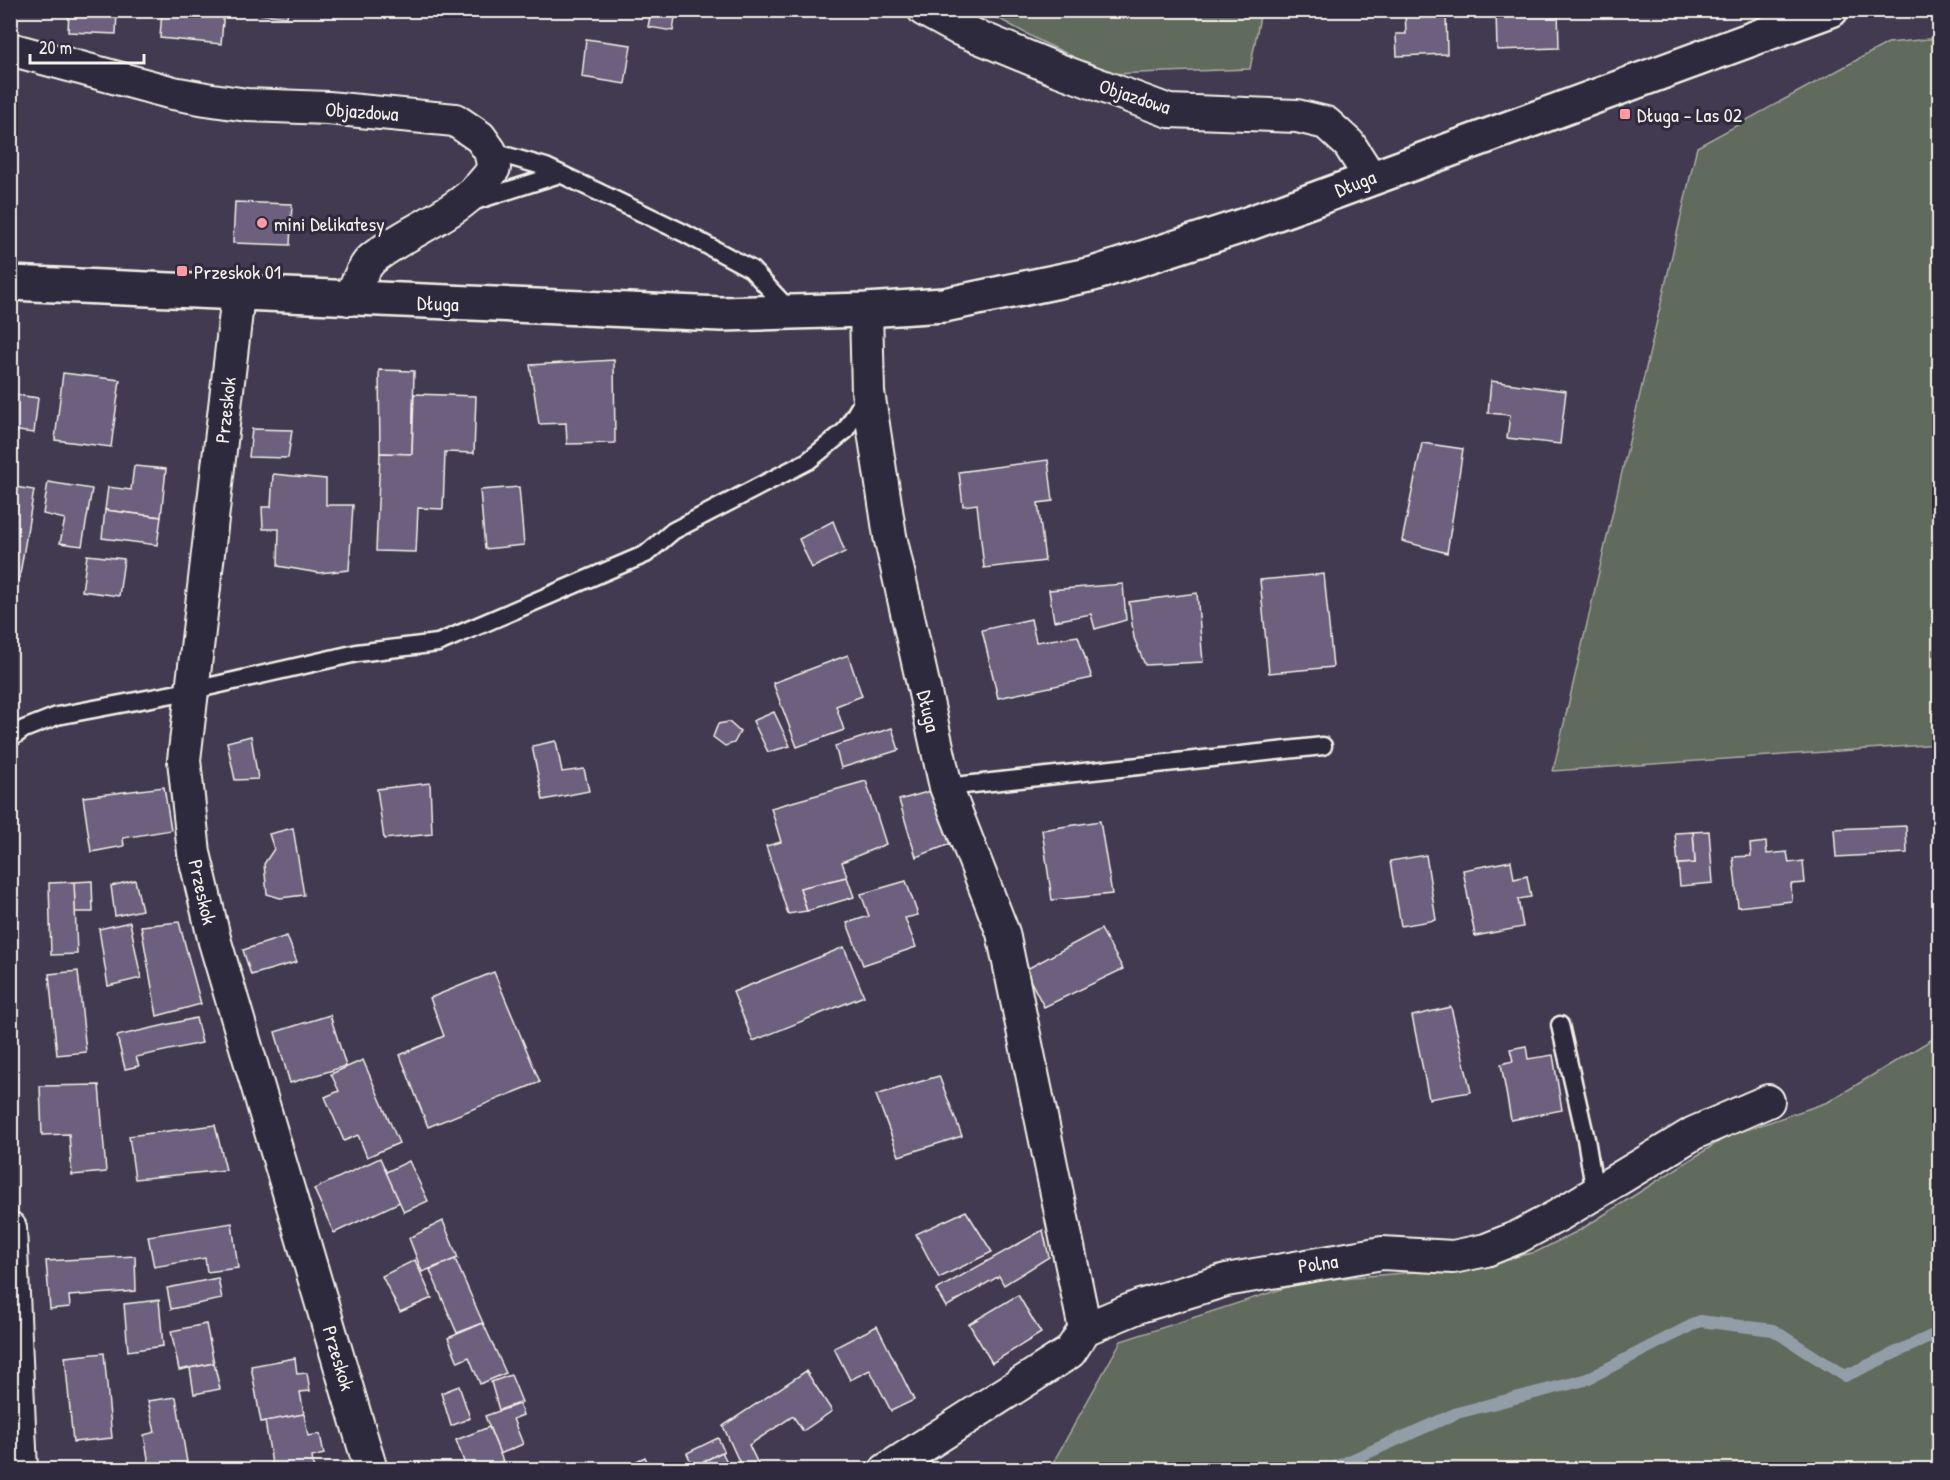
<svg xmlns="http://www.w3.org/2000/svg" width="1950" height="1480" font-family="'Patrick Hand',sans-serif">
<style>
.green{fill:#616a5d;stroke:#aaaea2;stroke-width:1.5}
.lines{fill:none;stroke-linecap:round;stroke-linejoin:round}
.stream{stroke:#929ea7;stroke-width:12}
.building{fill:#6c617e;stroke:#f4f1e8;stroke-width:1.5}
.lane-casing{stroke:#f4f1e8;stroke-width:21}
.street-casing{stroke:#f4f1e8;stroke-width:36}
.secondary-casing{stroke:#f4f1e8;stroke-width:38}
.lane{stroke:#2f2a3d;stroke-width:16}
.street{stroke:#2f2a3d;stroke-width:32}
.secondary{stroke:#2f2a3d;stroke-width:33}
.poi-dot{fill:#ff9aa2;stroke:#2f2a3d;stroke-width:2}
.labels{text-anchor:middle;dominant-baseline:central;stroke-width:6;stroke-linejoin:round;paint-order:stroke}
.street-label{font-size:20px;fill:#f4f1e8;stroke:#2f2a3d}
.poi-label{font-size:20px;fill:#f4f1e8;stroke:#2f2a3d;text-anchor:start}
</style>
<rect width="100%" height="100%" fill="#413a50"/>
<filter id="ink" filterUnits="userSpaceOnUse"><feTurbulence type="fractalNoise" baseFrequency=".0167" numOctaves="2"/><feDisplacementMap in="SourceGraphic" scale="12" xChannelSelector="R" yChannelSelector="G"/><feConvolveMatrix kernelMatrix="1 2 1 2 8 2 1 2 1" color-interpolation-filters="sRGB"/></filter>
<g filter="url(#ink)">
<!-- green -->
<g class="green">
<path d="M 985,11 L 1261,11 L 1250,69 L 1110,74 L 1040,41 Z"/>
<path d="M 1939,38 L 1939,744 L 1553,771 L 1697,147 L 1888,43 Z"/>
<path d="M 1939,1035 L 1939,1469 L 1049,1470 L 1121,1341 L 1306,1281 L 1464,1268 L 1536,1252 L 1580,1230 L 1726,1137 L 1828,1102 Z"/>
</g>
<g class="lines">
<!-- stream -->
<path class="stream" d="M 1329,1470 L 1457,1413 L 1585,1380 L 1700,1321 L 1773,1330 L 1845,1376 L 1940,1332"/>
</g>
<!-- building -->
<g class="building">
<path d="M 69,10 L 117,10 L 116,34 L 68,32 Z"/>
<path d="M 162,10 L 224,10 L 221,44 L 160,38 Z"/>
<path d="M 260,10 L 288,10 L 287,17 L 260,14 Z"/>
<path d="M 651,10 L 676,10 L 673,31 L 648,27 Z"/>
<path d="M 1405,10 L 1446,10 L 1447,54 L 1397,56 L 1396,34 L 1406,34 Z"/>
<path d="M 1496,10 L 1558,10 L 1559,48 L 1497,50 Z"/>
<path d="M 586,39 L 631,45 L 625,84 L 582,77 Z"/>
<path d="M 235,202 L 292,204 L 290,245 L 233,243 Z"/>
<path d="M 614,360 L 615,443 L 567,444 L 566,423 L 539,424 L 530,365 Z"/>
<path d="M 379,370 L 414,371 L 412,454 L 380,453 Z"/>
<path d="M 63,373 L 120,380 L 111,447 L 55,440 Z"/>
<path d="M 1491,381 L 1566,391 L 1560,444 L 1507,438 L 1510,415 L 1488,413 Z"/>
<path d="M 10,394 L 38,398 L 34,433 L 10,430 Z"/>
<path d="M 414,394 L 476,396 L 474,453 L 445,452 L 443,509 L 418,508 L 416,552 L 376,551 L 380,453 L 412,454 Z"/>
<path d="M 252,429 L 292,430 L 288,458 L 249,457 Z"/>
<path d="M 1422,443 L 1463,449 L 1447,553 L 1402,541 Z"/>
<path d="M 1048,460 L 1053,501 L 1038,503 L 1045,561 L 984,568 L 977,504 L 963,506 L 959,472 Z"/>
<path d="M 134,466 L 166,469 L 161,517 L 105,510 L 108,487 L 131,490 Z"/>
<path d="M 273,474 L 326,479 L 326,505 L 353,505 L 349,570 L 319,573 L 278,566 L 279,529 L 263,529 L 262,507 L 271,507 Z"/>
<path d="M 48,482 L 92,489 L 82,546 L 60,543 L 65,519 L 43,514 Z"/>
<path d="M 15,487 L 34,490 L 19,580 L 10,578 L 10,517 Z"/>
<path d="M 519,487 L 524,545 L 485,549 L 480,490 Z"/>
<path d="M 105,510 L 161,517 L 157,545 L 102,538 Z"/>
<path d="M 833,521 L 845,552 L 812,568 L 799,539 Z"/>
<path d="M 87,555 L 124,559 L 119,596 L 82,591 Z"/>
<path d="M 1324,574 L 1333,667 L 1269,673 L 1260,580 Z"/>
<path d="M 1123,584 L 1126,620 L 1095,629 L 1091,614 L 1054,621 L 1049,590 Z"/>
<path d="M 1197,593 L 1203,662 L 1145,665 L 1134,638 L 1129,602 Z"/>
<path d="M 1031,619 L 1036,642 L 1078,636 L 1092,678 L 998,698 L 982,630 Z"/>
<path d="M 848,655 L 862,696 L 836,706 L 844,730 L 797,747 L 773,683 Z"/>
<path d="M 774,712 L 790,746 L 768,752 L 753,721 Z"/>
<path d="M 729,722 L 740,732 L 734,743 L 725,746 L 713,737 L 718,724 Z"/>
<path d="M 892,728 L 899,750 L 841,768 L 835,746 Z"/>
<path d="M 251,736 L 258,779 L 235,780 L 227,742 Z"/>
<path d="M 556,741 L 562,772 L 584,769 L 589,791 L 543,800 L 532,746 Z"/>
<path d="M 866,781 L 886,844 L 842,862 L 847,877 L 800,888 L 807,911 L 788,914 L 766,846 L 781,842 L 771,808 Z"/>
<path d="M 430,783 L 432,834 L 384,839 L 377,789 Z"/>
<path d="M 164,787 L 171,830 L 123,838 L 124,846 L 91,852 L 83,797 Z"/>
<path d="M 931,791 L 950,844 L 916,857 L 899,800 Z"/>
<path d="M 1100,821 L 1112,894 L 1052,900 L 1042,830 Z"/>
<path d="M 1906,826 L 1907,853 L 1836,857 L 1834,829 Z"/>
<path d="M 293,828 L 304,895 L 280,898 L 267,894 L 264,864 L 274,849 L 269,834 Z"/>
<path d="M 1709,831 L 1713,883 L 1680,886 L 1678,864 L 1695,863 L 1693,832 Z"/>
<path d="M 1693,832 L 1695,863 L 1678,864 L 1675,833 Z"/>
<path d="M 1766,842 L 1767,854 L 1787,852 L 1789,863 L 1803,861 L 1805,883 L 1791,884 L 1792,901 L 1738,907 L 1733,857 L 1751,856 L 1750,844 Z"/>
<path d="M 1426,855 L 1436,920 L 1401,926 L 1390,861 Z"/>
<path d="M 1511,861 L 1514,879 L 1527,876 L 1531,897 L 1518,899 L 1523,927 L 1475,936 L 1463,870 Z"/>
<path d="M 847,877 L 854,897 L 807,911 L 800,888 Z"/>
<path d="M 135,880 L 142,910 L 115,916 L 111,886 Z"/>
<path d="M 92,881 L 93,912 L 75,912 L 74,882 Z"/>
<path d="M 906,881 L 918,915 L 905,918 L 916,947 L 863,965 L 847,923 L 869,916 L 861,894 Z"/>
<path d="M 74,882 L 77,954 L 51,955 L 49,883 Z"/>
<path d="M 130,922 L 141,978 L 108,986 L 99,929 Z"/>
<path d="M 179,922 L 201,1004 L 157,1016 L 141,926 Z"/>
<path d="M 1101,929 L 1123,969 L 1044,1007 L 1025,970 Z"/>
<path d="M 287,936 L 297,962 L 251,975 L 243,950 Z"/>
<path d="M 844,947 L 864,996 L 753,1041 L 733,992 Z"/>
<path d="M 78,971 L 86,1052 L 57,1055 L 49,974 Z"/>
<path d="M 494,972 L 540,1082 L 428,1127 L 400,1055 L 444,1036 L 430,998 Z"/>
<path d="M 1451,1007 L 1471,1092 L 1429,1099 L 1412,1016 Z"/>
<path d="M 330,1015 L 346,1066 L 290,1083 L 275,1032 Z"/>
<path d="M 196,1018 L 202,1043 L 136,1057 L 139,1066 L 125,1069 L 117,1036 Z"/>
<path d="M 1526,1046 L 1528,1059 L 1553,1055 L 1562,1110 L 1511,1120 L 1501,1064 L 1513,1061 L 1510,1049 Z"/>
<path d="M 363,1060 L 399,1143 L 367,1157 L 358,1135 L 344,1141 L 325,1097 L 339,1091 L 331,1074 Z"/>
<path d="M 939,1076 L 962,1136 L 899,1156 L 876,1095 Z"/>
<path d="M 99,1085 L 106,1172 L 72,1175 L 69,1134 L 42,1135 L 40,1086 Z"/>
<path d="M 215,1125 L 226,1170 L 135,1179 L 129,1136 Z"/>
<path d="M 380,1158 L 400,1202 L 334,1233 L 314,1189 Z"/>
<path d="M 409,1161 L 428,1201 L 404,1212 L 386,1172 Z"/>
<path d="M 966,1211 L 992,1252 L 939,1278 L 916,1234 Z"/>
<path d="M 443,1221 L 458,1258 L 422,1272 L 409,1238 Z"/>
<path d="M 232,1223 L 238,1268 L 207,1272 L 205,1258 L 154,1267 L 148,1236 Z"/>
<path d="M 1043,1230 L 1049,1257 L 1004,1285 L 999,1276 L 946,1307 L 936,1290 Z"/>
<path d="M 135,1256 L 136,1291 L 69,1296 L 70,1307 L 50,1309 L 46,1261 Z"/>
<path d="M 455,1259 L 483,1323 L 457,1333 L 430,1270 Z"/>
<path d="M 415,1260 L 432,1298 L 400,1312 L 382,1276 Z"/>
<path d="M 218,1278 L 222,1299 L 171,1309 L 167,1288 Z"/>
<path d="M 1018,1295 L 1041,1333 L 992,1363 L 969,1324 Z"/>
<path d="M 159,1300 L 163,1346 L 128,1351 L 124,1304 Z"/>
<path d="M 483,1323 L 506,1373 L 480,1384 L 469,1357 L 458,1362 L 448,1338 Z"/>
<path d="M 206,1324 L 214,1363 L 179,1370 L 171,1331 Z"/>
<path d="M 877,1326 L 914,1400 L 891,1411 L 870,1370 L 850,1380 L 834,1348 Z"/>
<path d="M 104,1353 L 112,1438 L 73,1442 L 65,1357 Z"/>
<path d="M 295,1358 L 297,1374 L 307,1373 L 310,1391 L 300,1392 L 304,1414 L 261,1422 L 251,1366 Z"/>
<path d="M 214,1363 L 220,1389 L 194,1394 L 190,1368 Z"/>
<path d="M 806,1371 L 832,1411 L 803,1431 L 793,1416 L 749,1445 L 761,1470 L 743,1470 L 723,1426 Z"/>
<path d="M 511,1375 L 522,1402 L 499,1410 L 491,1382 Z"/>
<path d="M 459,1386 L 470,1418 L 451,1426 L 441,1393 Z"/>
<path d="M 176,1397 L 188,1468 L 150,1470 L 144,1435 L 155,1432 L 148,1401 Z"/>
<path d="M 519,1404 L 523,1415 L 513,1419 L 523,1444 L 500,1454 L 485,1416 Z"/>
<path d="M 304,1414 L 308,1436 L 320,1434 L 324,1454 L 312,1457 L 314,1470 L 273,1470 L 265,1421 Z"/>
<path d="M 489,1427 L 503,1461 L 482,1470 L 467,1470 L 456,1440 Z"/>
<path d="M 718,1438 L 724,1451 L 693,1467 L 687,1453 Z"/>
<path d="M 722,1452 L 731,1470 L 689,1470 L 693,1467 Z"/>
<path d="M 645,1457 L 651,1470 L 617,1470 Z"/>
</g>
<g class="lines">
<defs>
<g id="lane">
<path d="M 490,151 L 546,167 L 684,233 L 751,269 L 792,313"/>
<path d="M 469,203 L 560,174"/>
<path d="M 10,739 L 24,729 L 57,716 L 194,690 L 357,653 L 438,643 L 646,554 L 673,531 L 808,461 L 845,431 L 866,396"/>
<path d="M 946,787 L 1323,746"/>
<path d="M 1560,1025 L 1586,1139 L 1595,1193"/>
</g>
<g id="street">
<path d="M 924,10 L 957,28 L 1056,69 L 1169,111 L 1297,116 L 1326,123 L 1349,144 L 1370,177"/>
<path d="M 10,49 L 173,93 L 206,99 L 247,105 L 328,108 L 455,120 L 480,137 L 490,151 L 494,168 C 466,213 411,227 372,259 C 362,268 356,287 349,299"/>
<path d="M 238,295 L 184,760 L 194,853 L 215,942 L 371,1470"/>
<path d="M 866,310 L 868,392 L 890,536 L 946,787 L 1003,933 L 1085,1329"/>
<path d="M 10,1228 L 21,1470"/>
<path d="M 886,1470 L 1070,1352 L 1085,1329 L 1140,1306 L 1226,1280 L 1382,1253 L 1453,1257 L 1486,1250 L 1518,1237 L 1559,1215 L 1694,1133 L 1768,1101"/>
</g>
<path id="secondary" d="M 10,283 L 721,314 L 866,310 L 944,305 L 1093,274 L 1242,226 L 1831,10"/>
</defs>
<!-- lane casing -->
<use href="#lane" class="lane-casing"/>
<!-- street casing -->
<use href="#street" class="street-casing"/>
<!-- secondary casing -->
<use href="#secondary" class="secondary-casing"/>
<!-- lane -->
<use href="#lane" class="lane"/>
<!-- street -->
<use href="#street" class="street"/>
<!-- secondary -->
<use href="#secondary" class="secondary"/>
</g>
</g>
<!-- markers -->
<g class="poi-dot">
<rect x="1619" y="108" width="12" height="12" rx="3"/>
<circle cx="262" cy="223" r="6"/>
<rect x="176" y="265" width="12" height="12" rx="3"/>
</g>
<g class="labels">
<!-- street labels -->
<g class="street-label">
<text transform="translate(1135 96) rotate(18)">Objazdowa</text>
<text transform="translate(362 111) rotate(4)">Objazdowa</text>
<text transform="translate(1355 183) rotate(-21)">Długa</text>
<text transform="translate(438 303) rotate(2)">Długa</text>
<text transform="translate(225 410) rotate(-84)">Przeskok</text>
<text transform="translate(929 711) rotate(77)">Długa</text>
<text transform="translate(203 892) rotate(77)">Przeskok</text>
<text transform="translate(1318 1263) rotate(-8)">Polna</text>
<text transform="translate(339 1358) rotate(73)">Przeskok</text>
</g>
<!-- poi labels -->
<g class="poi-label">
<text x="1637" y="114">Długa - Las 02</text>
<text x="274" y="223">mini Delikatesy</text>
<text x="194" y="271">Przeskok 01</text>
</g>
</g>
<!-- margin -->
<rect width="1950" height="1480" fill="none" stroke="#2f2a3d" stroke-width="36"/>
<rect x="18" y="18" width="1914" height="1444" fill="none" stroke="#f4f1e8" stroke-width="2" filter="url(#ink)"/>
<!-- scale -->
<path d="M30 54v9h114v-9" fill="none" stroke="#f4f1e8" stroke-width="3"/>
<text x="39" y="54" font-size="18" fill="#f4f1e8" stroke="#2f2a3d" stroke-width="4.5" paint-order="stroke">20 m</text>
</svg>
